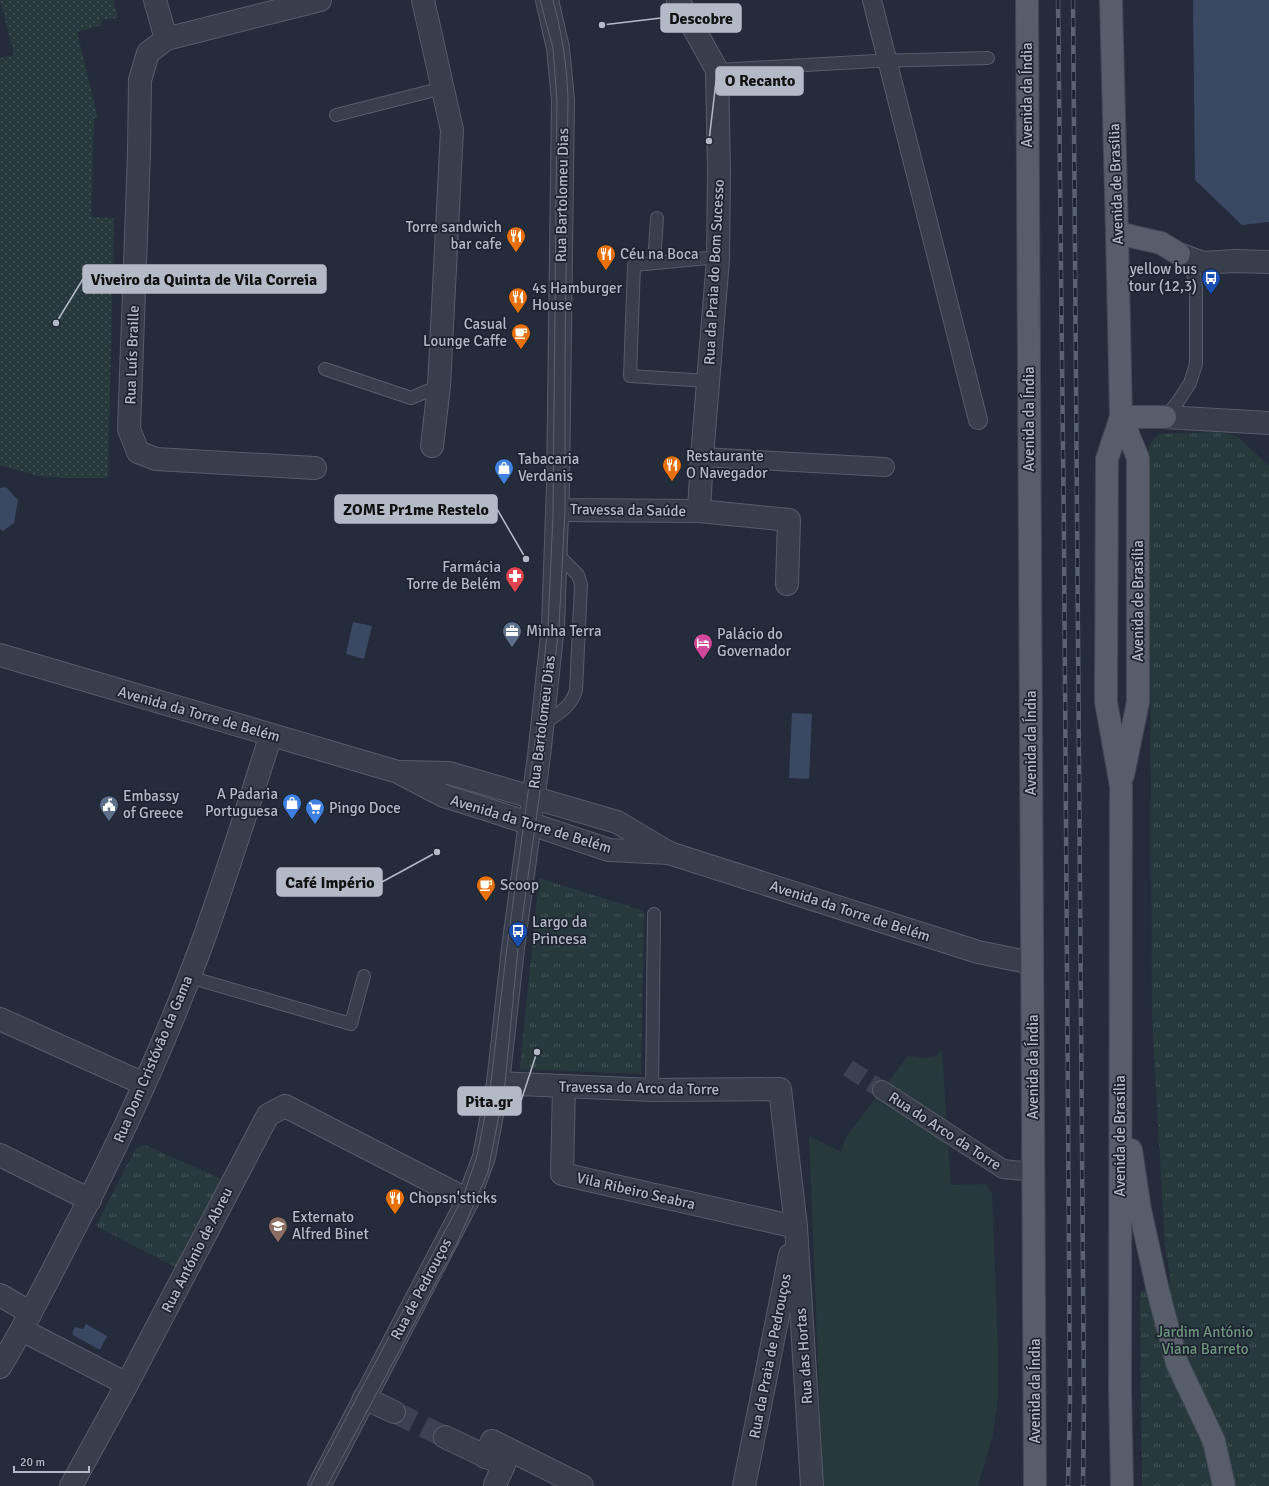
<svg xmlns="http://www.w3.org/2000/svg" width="1269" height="1486" font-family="Signika,sans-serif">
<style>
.grass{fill:#27393d}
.park{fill:url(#park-tufts)}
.garden{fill:url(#garden-dots)}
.water{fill:#3b4863}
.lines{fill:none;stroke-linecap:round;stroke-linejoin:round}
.pedestrian-tunnel{stroke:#3a4150;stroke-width:18;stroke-dasharray:18 9;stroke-linecap:butt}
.minor-tunnel{stroke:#3a4150;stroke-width:22;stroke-dasharray:22 11;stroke-linecap:butt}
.service-casing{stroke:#565c69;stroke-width:14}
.pedestrian-casing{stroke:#565c69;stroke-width:20}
.minor-casing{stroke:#565c69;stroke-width:24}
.tertiary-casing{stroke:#565c69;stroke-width:24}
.primary-casing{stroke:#414754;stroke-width:24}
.service{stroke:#383e4b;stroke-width:12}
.pedestrian{stroke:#383e4b;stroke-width:18}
.minor{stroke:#383e4b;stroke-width:22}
.tertiary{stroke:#383e4b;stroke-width:22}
.primary{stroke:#565d6b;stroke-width:22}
.tram{stroke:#5a6272;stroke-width:1}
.rail-casing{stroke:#5a6272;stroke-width:4.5}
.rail{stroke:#1d2330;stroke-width:3;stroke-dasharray:9;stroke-linecap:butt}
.labels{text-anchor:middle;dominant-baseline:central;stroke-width:3.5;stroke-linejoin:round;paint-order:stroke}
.street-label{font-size:15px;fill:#b4b9c7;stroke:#1d2330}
.poi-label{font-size:15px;fill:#b4b9c7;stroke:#1d2330;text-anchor:start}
.park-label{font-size:15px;fill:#6c967a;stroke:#1d2330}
.leader{fill:none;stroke:#b4b9c7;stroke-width:1.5}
.callout-dot{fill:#b4b9c7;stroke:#1d2330;stroke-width:1.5}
.callout{fill:#b4b9c7;stroke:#b4b9c7;stroke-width:1.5}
.callout-label{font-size:16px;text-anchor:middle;font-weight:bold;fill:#111}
</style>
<defs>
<pattern id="park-tufts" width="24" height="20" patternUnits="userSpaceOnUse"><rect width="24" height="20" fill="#27393d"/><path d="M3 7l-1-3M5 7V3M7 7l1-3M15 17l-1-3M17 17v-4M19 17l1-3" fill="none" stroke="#445458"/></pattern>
<pattern id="garden-dots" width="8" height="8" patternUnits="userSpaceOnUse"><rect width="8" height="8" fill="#27393d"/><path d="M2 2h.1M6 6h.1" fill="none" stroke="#445458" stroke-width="1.8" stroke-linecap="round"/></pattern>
</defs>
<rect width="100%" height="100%" fill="#242c3b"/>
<!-- grass -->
<path class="grass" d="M 940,1051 L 942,1051 L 951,1185 L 986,1184 L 992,1194 L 998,1349 L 998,1399 L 993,1434 L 978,1486 L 823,1486 L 809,1136 L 841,1152 L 846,1137 L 908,1056 C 918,1057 935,1062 940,1051 Z"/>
<!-- park -->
<g class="park">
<path d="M 1217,432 L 1233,435 L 1239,438 L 1269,466 L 1269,1486 L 1142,1486 L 1140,1292 L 1171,1282 L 1165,1245 L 1152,1016 L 1149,447 L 1153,439 L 1160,434 Z"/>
<path d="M 539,878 L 644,911 L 641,1074 L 520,1069 Z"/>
<path d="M 145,1145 L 228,1182 L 179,1269 L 96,1226 L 136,1148 Z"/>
</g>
<!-- garden -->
<path class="garden" d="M 0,0 L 113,0 L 118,18 L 101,20 L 102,25 L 77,32 L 98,118 L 94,118 L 91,217 L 114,218 L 108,478 L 68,478 L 38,476 L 0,465 L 0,58 L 14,55 Z"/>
<!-- water -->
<g class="water">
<path d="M 1193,0 L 1269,0 L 1269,222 L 1242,225 L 1195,180 Z"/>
<path d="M 6,487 L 18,500 L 14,523 L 3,531 L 0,529 L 0,488 Z"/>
<path d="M 353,622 L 372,626 L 364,659 L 346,654 Z"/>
<path d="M 792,713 L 812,714 L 809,779 L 789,778 Z"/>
<path d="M 86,1324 L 107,1336 L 100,1350 L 73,1335 L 73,1331 L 75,1327 L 83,1329 Z"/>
</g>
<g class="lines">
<!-- pedestrian-tunnel -->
<path class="pedestrian-tunnel" d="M 848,1068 L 882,1090"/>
<!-- minor-tunnel -->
<path class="minor-tunnel" d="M 394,1412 L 445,1437"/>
<defs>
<g id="service">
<path d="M 717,70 L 876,61 L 988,58"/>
<path d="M 336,115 L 443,88"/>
<path d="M 654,263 L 657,218"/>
<path d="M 325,369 L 411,398 L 439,386"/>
<path d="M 708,381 L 630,376 L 634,265 L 708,258 L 718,259"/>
<path d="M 1165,417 L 1177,403 L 1190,383 L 1196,364 L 1196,287 L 1193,273 L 1188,263 L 1182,257"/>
<path d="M 543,724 C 557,714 571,708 576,690 L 581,585 L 578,575 L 556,553"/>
<path d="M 189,977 L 351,1024 L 364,976"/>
<path d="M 652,1090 L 654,914"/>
</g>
<g id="pedestrian">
<path d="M 872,0 L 978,420"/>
<path d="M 702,457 L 885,467"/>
<path d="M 882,1090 L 1003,1169 L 1033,1172"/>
</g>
<g id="minor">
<path d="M 155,0 L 166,39"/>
<path d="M 423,0 L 452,130 L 439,386 L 432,446"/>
<path d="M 678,0 L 717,70 L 719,171 L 718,259 L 702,457 L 699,511"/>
<path d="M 1179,254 L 1203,263 L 1234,261 L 1269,262"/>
<path d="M 1165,417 L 1269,423"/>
<path d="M 315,468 L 156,459 L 138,452 L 129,429 L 139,153 L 140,80 L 148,53 L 166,39 L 320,0"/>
<path d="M 558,510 L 699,511 L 789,520 L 787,584"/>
<path d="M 0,1019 L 144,1084"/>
<path d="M 498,1083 L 652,1090 L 780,1089 L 796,1227 L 812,1486"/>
<path d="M 564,1087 L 562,1174 L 796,1227"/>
<path d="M 0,1155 L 90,1200"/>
<path d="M 0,1295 L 31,1313"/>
<path d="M 22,1330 L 127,1384"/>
<path d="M 0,1367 C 26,1324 49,1278 72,1233 C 120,1141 164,1046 200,949 C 226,878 248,806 271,735"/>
<path d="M 364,1398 L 394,1412"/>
<path d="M 445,1437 L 504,1465 L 495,1485 L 496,1486"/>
<path d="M 485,1457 L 492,1441 L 582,1486"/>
<path d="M 71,1486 L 127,1384 L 268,1115 L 285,1106 L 468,1200"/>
<path d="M 744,1486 L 790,1255"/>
</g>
<g id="tertiary">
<path d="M 0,655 L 398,772 L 444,796 L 495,812 L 609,850 L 669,853"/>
<path d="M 401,772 L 449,773 L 617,822 L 669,853 L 978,952 L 1032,963"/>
<path d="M 319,1486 L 468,1200 L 484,1157 L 498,1083 L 513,948 L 539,756 L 553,626 L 558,485 L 563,100 L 558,48 L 547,0"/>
</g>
<g id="primary">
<path d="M 1027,0 L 1035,1486"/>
<path d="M 1111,0 L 1117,233 L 1121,417 L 1107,459 L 1106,702 L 1121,786 L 1120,1389 L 1122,1486"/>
<path d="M 1117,233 L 1161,243 L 1179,254"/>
<path d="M 1121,417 L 1138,458 L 1138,702 L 1123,775"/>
<path d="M 1121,417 L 1165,417"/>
<path d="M 1131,1150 L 1140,1210 L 1158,1291 L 1177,1363 L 1214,1441 L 1224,1486"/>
</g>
</defs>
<!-- service casing -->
<use href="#service" class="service-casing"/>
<!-- pedestrian casing -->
<use href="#pedestrian" class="pedestrian-casing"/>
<!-- minor casing -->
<use href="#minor" class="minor-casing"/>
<!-- tertiary casing -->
<use href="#tertiary" class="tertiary-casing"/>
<!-- primary casing -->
<use href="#primary" class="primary-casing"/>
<!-- service -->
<use href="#service" class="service"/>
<!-- pedestrian -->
<use href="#pedestrian" class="pedestrian"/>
<!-- minor -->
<use href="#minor" class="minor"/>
<!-- tertiary -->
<use href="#tertiary" class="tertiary"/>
<!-- primary -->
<use href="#primary" class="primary"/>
<!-- tram -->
<g class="tram">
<path d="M 310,1486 L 463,1197 L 477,1156 L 490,1090 L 507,947 L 539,712 L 548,625 L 553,515 L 557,101 L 553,48 L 540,0"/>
<path d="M 327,1486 L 457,1243 L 488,1172 L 505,1084 L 518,948 L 539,799 L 559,626 L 565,510 L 565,361 L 568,100 C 567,65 562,33 553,0"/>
</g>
<defs>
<g id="rail">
<path d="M 1058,0 L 1064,538 L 1070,1401 L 1068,1486"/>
<path d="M 1073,0 L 1084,1402 L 1083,1486"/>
</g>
</defs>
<!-- rail casing -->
<use href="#rail" class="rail-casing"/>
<!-- rail -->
<use href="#rail" class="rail"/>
</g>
<!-- icons -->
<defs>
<symbol id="restaurant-pin" viewBox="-11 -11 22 30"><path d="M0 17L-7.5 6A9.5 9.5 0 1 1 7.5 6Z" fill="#e8710a" stroke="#1d2330"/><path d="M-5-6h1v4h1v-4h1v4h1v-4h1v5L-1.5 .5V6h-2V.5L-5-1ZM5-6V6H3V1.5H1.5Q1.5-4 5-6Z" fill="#fff"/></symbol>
<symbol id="bus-pin" viewBox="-11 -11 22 30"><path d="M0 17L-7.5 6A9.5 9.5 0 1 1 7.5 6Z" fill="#1a4fb4" stroke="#1d2330"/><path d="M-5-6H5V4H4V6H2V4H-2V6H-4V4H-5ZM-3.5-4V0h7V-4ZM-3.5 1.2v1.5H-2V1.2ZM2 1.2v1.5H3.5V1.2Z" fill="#fff"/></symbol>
<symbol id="cafe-pin" viewBox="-11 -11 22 30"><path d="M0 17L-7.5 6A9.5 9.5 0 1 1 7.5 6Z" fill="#e8710a" stroke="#1d2330"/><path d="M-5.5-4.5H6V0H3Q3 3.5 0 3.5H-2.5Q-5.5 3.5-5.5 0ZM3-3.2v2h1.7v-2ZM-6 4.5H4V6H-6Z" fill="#fff"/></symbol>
<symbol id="shop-pin" viewBox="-11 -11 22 30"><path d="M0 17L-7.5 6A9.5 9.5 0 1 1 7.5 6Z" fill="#3f7fe0" stroke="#1d2330"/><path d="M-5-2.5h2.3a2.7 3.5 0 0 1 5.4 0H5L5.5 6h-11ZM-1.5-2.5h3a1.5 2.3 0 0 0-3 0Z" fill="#fff"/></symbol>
<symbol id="pharmacy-pin" viewBox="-11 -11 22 30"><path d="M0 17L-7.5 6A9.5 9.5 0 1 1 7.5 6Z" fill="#e0444e" stroke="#1d2330"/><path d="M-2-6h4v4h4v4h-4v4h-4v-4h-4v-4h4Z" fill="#fff"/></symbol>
<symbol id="office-pin" viewBox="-11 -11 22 30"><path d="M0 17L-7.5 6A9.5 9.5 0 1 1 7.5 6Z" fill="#5c6f8a" stroke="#1d2330"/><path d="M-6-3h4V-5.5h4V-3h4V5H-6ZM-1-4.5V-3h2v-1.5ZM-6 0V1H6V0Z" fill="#fff"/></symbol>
<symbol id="hotel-pin" viewBox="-11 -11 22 30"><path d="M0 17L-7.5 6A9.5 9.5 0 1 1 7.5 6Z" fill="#d1479c" stroke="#1d2330"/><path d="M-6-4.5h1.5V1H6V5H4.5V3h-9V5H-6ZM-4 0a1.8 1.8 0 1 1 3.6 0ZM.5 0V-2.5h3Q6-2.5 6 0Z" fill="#fff"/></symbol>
<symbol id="civic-pin" viewBox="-11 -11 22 30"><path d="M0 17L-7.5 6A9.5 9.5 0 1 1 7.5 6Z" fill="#5c6f8a" stroke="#1d2330"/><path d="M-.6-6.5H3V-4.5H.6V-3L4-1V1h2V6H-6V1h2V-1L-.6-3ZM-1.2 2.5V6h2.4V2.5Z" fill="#fff"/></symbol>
<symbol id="supermarket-pin" viewBox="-11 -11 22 30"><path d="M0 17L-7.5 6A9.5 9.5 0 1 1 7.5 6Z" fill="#3f7fe0" stroke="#1d2330"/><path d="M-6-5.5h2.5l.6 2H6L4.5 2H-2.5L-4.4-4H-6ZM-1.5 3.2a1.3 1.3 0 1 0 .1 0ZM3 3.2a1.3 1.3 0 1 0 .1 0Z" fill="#fff"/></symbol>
<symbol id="school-pin" viewBox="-11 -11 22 30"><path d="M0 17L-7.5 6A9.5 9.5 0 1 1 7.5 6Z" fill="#8d6e63" stroke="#1d2330"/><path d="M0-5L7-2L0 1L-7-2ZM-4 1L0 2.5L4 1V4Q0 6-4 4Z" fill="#fff"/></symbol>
</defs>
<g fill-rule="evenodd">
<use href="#restaurant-pin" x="505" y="225" width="22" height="30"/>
<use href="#restaurant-pin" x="595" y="243" width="22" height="30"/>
<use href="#bus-pin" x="1200" y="267" width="22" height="30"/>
<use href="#restaurant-pin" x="507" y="286" width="22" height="30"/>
<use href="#cafe-pin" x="510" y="322" width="22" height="30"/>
<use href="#restaurant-pin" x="661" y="454" width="22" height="30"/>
<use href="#shop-pin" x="493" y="457" width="22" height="30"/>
<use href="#pharmacy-pin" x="504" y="565" width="22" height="30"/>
<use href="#office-pin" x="501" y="620" width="22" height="30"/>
<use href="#hotel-pin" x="692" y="632" width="22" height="30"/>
<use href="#shop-pin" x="281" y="792" width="22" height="30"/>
<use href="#civic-pin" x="98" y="794" width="22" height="30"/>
<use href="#supermarket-pin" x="304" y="797" width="22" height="30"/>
<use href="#cafe-pin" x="475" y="874" width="22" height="30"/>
<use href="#bus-pin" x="507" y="920" width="22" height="30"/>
<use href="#restaurant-pin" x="384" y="1187" width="22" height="30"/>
<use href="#school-pin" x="267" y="1215" width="22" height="30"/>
</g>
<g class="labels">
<!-- street labels -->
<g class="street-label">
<text transform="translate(1027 95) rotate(-90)">Avenida da Índia</text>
<text transform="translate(1116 184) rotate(-92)">Avenida de Brasília</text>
<text transform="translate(562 195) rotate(-89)">Rua Bartolomeu Dias</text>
<text transform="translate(714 272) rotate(-87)">Rua da Praia do Bom Sucesso</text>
<text transform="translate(132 355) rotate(-88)">Rua Luís Braille</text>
<text transform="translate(1029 419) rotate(-90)">Avenida da Índia</text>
<text transform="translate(628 510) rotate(1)">Travessa da Saúde</text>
<text transform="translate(1138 601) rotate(-90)">Avenida de Brasília</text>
<text transform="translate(199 714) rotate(16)">Avenida da Torre de Belém</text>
<text transform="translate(542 722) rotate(-83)">Rua Bartolomeu Dias</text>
<text transform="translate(1031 743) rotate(-90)">Avenida da Índia</text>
<text transform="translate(531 824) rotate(17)">Avenida da Torre de Belém</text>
<text transform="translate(850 911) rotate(18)">Avenida da Torre de Belém</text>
<text transform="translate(153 1059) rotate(-67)">Rua Dom Cristóvão da Gama</text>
<text transform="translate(1033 1067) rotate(-90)">Avenida da Índia</text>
<text transform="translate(639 1088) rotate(1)">Travessa do Arco da Torre</text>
<text transform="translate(945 1131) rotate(33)">Rua do Arco da Torre</text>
<text transform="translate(1120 1136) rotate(-90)">Avenida de Brasília</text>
<text transform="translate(636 1191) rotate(13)">Vila Ribeiro Seabra</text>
<text transform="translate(197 1250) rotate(-63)">Rua António de Abreu</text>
<text transform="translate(421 1289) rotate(-62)">Rua de Pedrouços</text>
<text transform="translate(770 1356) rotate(-79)">Rua da Praia de Pedrouços</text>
<text transform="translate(804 1356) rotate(-94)">Rua das Hortas</text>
<text transform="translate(1035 1391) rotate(-90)">Avenida da Índia</text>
</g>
<!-- poi labels -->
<g class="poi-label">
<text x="502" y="227" text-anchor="end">Torre sandwich<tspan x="502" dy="17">bar cafe</tspan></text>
<text x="620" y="254">Céu na Boca</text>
<text x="1197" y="269" text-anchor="end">yellow bus<tspan x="1197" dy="17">tour (12,3)</tspan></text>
<text x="532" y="288">4s Hamburger<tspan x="532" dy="17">House</tspan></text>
<text x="507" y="324" text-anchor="end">Casual<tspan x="507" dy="17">Lounge Caffe</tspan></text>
<text x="686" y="456">Restaurante<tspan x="686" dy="17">O Navegador</tspan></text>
<text x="518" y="459">Tabacaria<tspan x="518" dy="17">Verdanis</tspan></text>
<text x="501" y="567" text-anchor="end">Farmácia<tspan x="501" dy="17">Torre de Belém</tspan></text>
<text x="526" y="631">Minha Terra</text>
<text x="717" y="634">Palácio do<tspan x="717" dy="17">Governador</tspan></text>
<text x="278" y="794" text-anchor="end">A Padaria<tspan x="278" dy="17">Portuguesa</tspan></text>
<text x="123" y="796">Embassy<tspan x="123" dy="17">of Greece</tspan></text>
<text x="329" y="808">Pingo Doce</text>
<text x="500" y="885">Scoop</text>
<text x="532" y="922">Largo da<tspan x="532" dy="17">Princesa</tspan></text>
<text x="409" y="1198">Chopsn'sticks</text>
<text x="292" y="1217">Externato<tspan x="292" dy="17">Alfred Binet</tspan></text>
</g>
<!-- park labels -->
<g class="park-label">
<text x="1205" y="1332">Jardim António<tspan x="1205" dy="17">Viana Barreto</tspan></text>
</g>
</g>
<!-- callouts -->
<path class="leader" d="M602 25L661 18M709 141L716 81M56 323L83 279M526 559L497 509M437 852L382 882M537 1052L521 1101"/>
<g class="callout-dot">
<circle cx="602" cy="25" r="4"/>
<circle cx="709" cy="141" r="4"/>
<circle cx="56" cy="323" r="4"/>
<circle cx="526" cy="559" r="4"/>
<circle cx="437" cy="852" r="4"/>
<circle cx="537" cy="1052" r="4"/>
</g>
<g class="callout">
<rect x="661" y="4" width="80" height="28" rx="4"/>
<rect x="716" y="67" width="87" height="28" rx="4"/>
<rect x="83" y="265" width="243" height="28" rx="4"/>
<rect x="335" y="495" width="162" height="28" rx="4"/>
<rect x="277" y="868" width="105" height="28" rx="4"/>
<rect x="458" y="1087" width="63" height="28" rx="4"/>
</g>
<g class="callout-label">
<text x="701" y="24">Descobre</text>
<text x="760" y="86">O Recanto</text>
<text x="204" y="285">Viveiro da Quinta de Vila Correia</text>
<text x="416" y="515">ZOME Pr1me Restelo</text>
<text x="330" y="888">Café Império</text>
<text x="489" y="1107">Pita.gr</text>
</g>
<!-- scale -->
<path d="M14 1466v6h75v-6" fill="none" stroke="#b4b9c7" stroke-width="2"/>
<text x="20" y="1466" font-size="12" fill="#b4b9c7" stroke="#1d2330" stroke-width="3" paint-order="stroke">20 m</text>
</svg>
